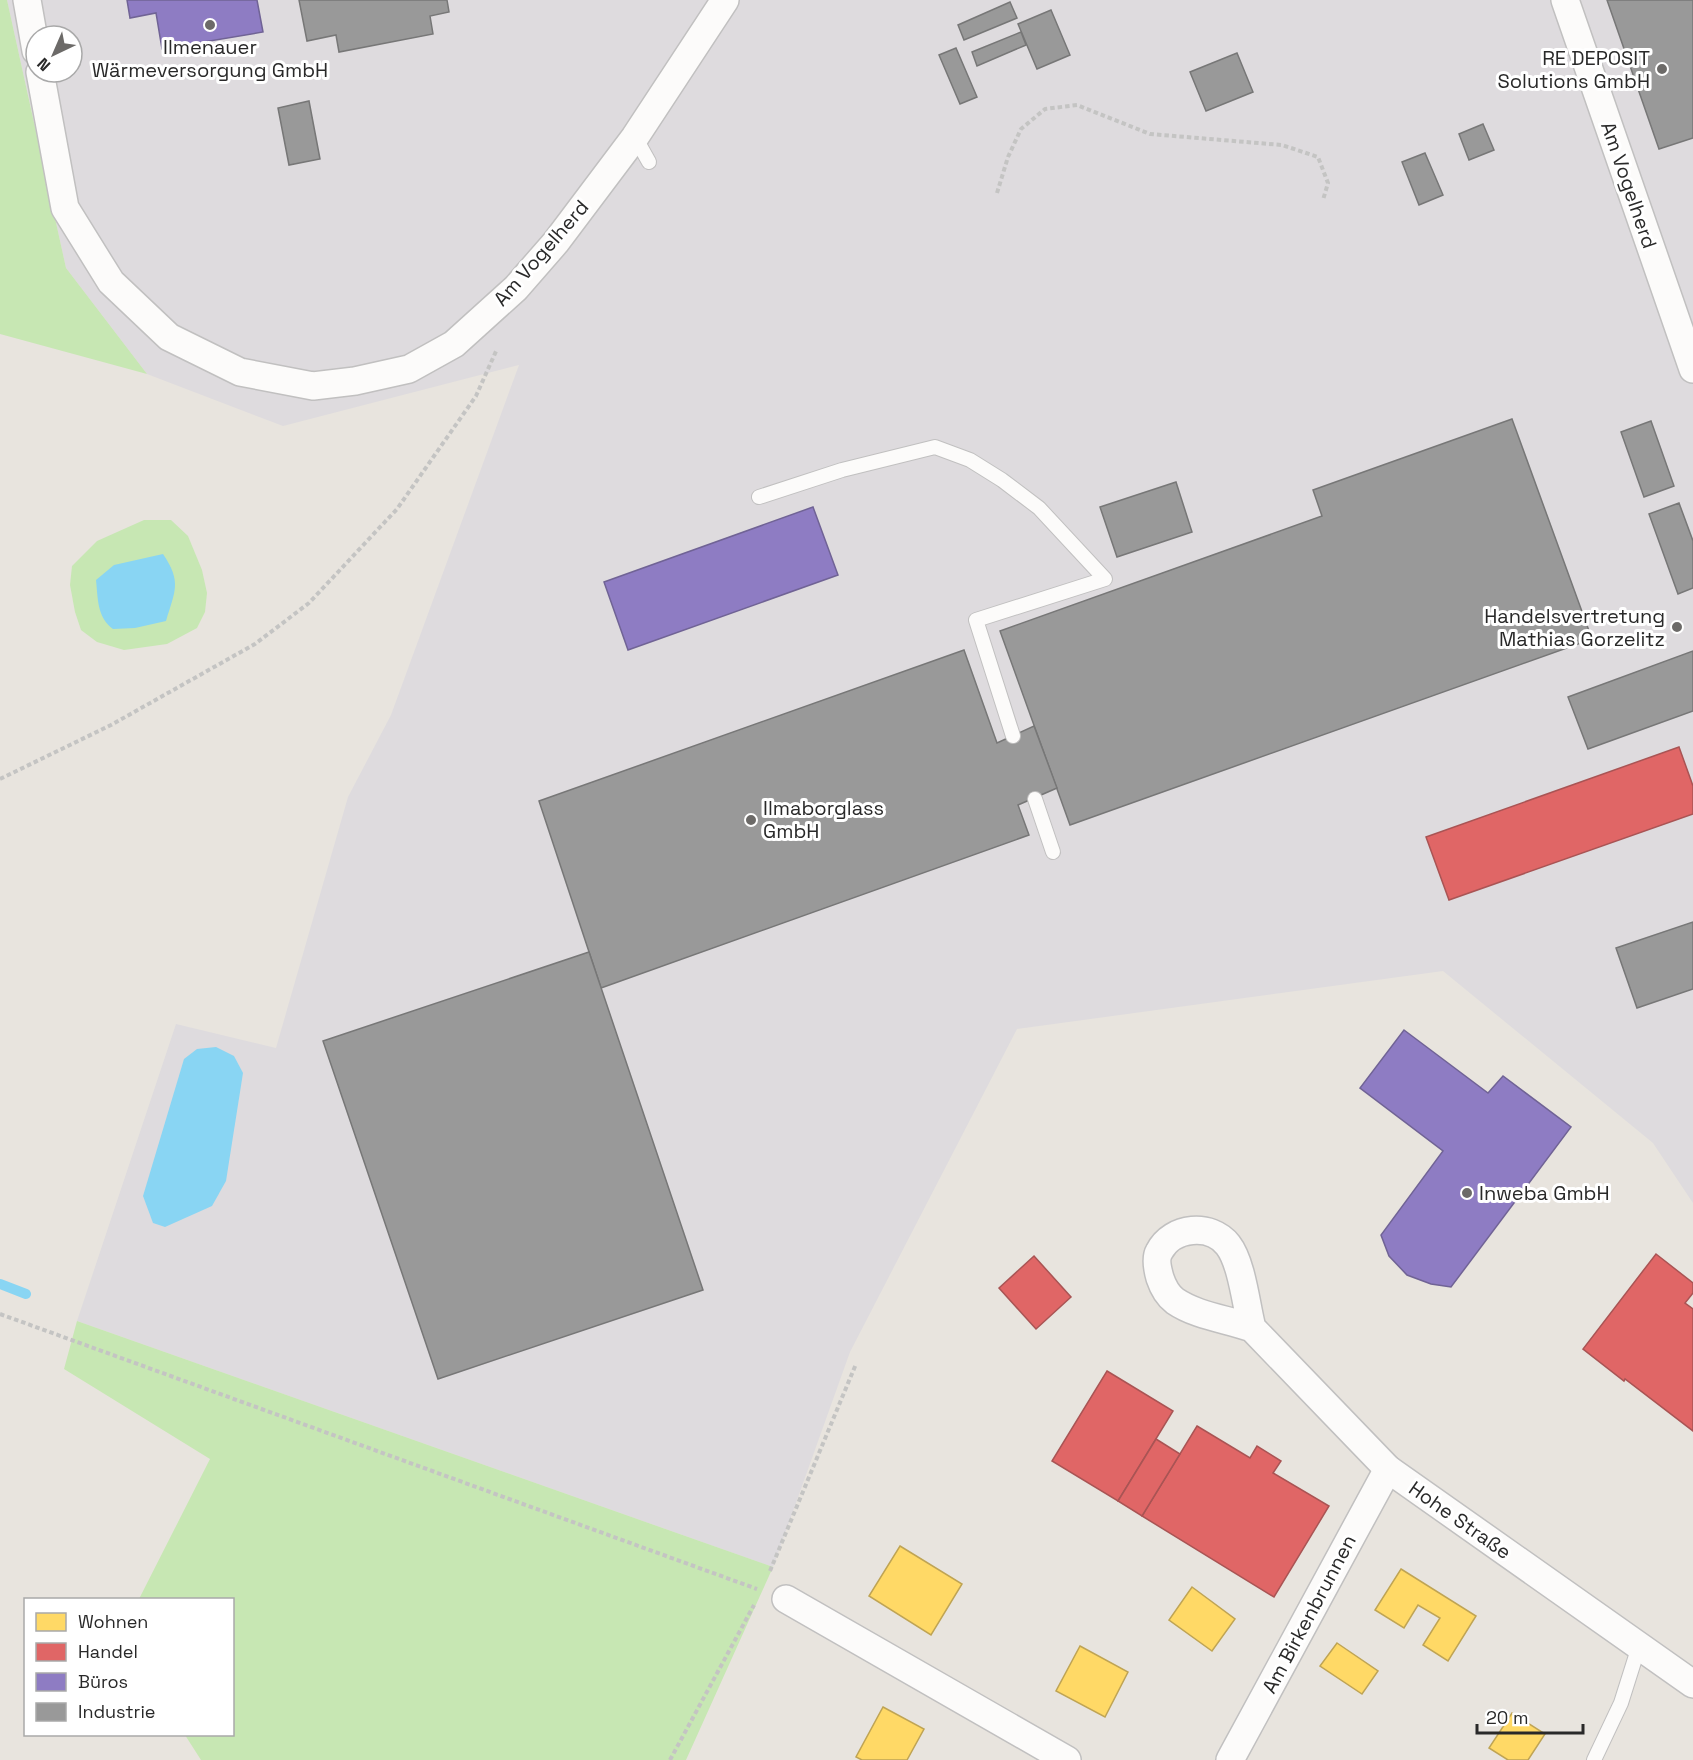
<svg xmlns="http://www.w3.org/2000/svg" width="1693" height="1760" font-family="'Space Grotesk',sans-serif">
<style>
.industrial{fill:#dedbde;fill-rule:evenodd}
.green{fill:#c7e7b3}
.water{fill:#89d5f3}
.homes{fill:#ffd966;stroke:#bfa454;stroke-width:1.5}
.shops{fill:#e06666;stroke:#a95454;stroke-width:1.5}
.offices{fill:#8e7cc3;stroke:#706395;stroke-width:1.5}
.industry{fill:#999;stroke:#777;stroke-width:1.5}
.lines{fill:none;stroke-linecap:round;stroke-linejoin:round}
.stream{stroke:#89d5f3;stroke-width:10}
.service-casing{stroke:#c1c0c0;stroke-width:16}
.minor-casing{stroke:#c1c0c0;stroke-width:30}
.path{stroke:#c4c4c3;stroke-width:4;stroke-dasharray:4.5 3;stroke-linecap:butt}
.service{stroke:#fcfbfa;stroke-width:14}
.minor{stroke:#fcfbfa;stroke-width:27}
.poi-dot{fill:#6c6a68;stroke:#fff;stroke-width:2}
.labels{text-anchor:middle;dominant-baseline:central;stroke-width:6;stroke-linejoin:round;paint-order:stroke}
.poi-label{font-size:20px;fill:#292929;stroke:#fff;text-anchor:end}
.street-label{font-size:20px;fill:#292929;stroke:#fff}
</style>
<rect width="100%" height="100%" fill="#e8e4de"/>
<!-- industrial -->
<path class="industrial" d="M 7,0 L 1693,0 L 1693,1203 L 1653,1143 L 1443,971 L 1017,1029 L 850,1352 L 773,1567 L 77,1321 L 176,1024 L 276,1048 L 348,797 L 391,715 L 519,365 L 283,426 L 147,374 L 66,268 ZM 36,36 L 72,36 L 72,72 L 36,72 Z"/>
<!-- green -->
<g class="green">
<path d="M 0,0 L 7,0 L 66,268 L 147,374 L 0,334 Z"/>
<path d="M 144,520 L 171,520 L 188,536 L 202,570 L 207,593 L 205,612 L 197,628 L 167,644 L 124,650 L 97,642 L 81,630 L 75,612 L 70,585 L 72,566 L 97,541 Z"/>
<path d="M 77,1321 L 773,1567 L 686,1760 L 201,1760 L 185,1735 L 232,1734 L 232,1600 L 139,1599 L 210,1459 L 64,1369 Z"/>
</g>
<!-- water -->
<g class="water">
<path d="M 163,554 C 182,582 175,591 166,621 L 135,628 L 113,629 C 97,617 98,599 96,580 L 114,565 Z"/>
<path d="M 216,1047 L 234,1056 L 243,1073 L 226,1181 L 212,1206 L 165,1227 L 153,1223 L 143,1196 L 184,1059 L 197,1049 Z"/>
</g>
<!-- homes -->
<g class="homes">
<path d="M 900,1546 L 962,1584 L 931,1635 L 869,1596 Z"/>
<path d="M 1401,1569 L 1476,1616 L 1448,1661 L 1423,1645 L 1440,1618 L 1418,1605 L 1404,1628 L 1375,1610 Z"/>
<path d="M 1192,1587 L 1235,1619 L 1212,1651 L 1169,1620 Z"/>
<path d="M 1337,1643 L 1378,1671 L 1362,1694 L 1320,1666 Z"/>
<path d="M 1080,1646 L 1128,1672 L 1105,1717 L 1056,1691 Z"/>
<path d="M 883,1707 L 924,1729 L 907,1760 L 862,1760 L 856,1757 Z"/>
<path d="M 1512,1713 L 1545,1734 L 1528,1760 L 1508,1760 L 1489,1748 Z"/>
</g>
<!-- shops -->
<g class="shops">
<path d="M 1679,747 L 1693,786 L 1693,814 L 1449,900 L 1426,837 Z"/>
<path d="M 1656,1254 L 1693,1283 L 1693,1293 L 1685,1303 L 1693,1309 L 1693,1431 L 1625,1379 L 1624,1381 L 1583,1349 Z"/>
<path d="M 1034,1256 L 1071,1297 L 1036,1329 L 999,1288 Z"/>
<path d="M 1107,1371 L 1173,1411 L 1118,1501 L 1052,1461 Z"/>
<path d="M 1197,1426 L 1250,1458 L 1257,1446 L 1281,1461 L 1273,1473 L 1329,1506 L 1274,1597 L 1142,1516 Z"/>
<path d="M 1156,1439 L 1180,1454 L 1142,1516 L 1118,1501 Z"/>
</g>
<!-- offices -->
<g class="offices">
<path d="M 127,0 L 257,0 L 263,32 L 162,49 L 156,13 L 130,18 Z"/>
<path d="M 813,507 L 838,575 L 628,650 L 604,582 Z"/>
<path d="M 1404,1030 L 1488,1093 L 1503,1076 L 1571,1127 L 1451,1287 L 1431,1284 L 1407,1275 L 1389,1256 L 1381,1235 L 1443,1151 L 1360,1088 Z"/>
</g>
<!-- industry -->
<g class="industry">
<path d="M 299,0 L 447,0 L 449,12 L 430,16 L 433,34 L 339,52 L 336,35 L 307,41 Z"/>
<path d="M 1607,0 L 1693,0 L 1693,138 L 1659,149 Z"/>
<path d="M 1010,2 L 1017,18 L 964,40 L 958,25 Z"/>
<path d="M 1051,10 L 1070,55 L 1037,69 L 1018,24 Z"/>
<path d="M 1021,32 L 1026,45 L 977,66 L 972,52 Z"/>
<path d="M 956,48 L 977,97 L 960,104 L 939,55 Z"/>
<path d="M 1237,53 L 1253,92 L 1206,111 L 1190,72 Z"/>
<path d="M 309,101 L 320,159 L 289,165 L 278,108 Z"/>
<path d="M 1483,124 L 1494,150 L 1469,160 L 1459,134 Z"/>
<path d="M 1425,153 L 1443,195 L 1419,205 L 1402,162 Z"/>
<path d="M 1512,419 L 1592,639 L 1070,825 L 1000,631 L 1322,516 L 1313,490 Z"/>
<path d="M 1651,421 L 1674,486 L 1644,497 L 1621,432 Z"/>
<path d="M 1176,482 L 1192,532 L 1117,557 L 1100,507 Z"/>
<path d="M 1679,503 L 1693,541 L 1693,588 L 1678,594 L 1649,514 Z"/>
<path d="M 964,650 L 997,743 L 1034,726 L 1057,788 L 1018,805 L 1029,835 L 601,988 L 539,801 Z"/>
<path d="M 1693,651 L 1693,711 L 1588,749 L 1568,697 Z"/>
<path d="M 1693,922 L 1693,989 L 1637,1008 L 1616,948 Z"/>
<path d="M 589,952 L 703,1290 L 438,1379 L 323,1041 Z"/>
</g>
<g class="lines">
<!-- stream -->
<path class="stream" d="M 0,1284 L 26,1294"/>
<defs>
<g id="service">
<path d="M 635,137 L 649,162"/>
<path d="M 759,497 L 842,470 L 935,447 L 970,460 L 1002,480 L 1039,508 L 1105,579 L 976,620 L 1013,736"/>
<path d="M 1035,799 L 1053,852"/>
<path d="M 1594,1760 L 1621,1703 L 1639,1646"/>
</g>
<g id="minor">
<path d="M 27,0 L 36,51"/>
<path d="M 1565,0 L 1693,369"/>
<path d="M 40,72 L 65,208 L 111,282 L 169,337 L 240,372 L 313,386 L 355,381 L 409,369 L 454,344 L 516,288 L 556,242 L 635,137 L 725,0"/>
<path d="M 1252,1328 C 1246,1305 1242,1263 1228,1245 C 1211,1223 1172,1226 1159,1252 C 1155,1259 1158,1271 1160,1278 C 1163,1287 1167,1295 1175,1301 C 1197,1316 1227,1319 1252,1328 L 1388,1469 L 1693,1684"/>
<path d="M 786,1599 L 1067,1760"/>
<path d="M 1230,1760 L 1388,1469"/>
</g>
</defs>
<!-- service casing -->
<use href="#service" class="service-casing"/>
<!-- minor casing -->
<use href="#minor" class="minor-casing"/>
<!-- path -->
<g class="path">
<path d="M 997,193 L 1008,157 L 1021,129 L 1045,109 L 1077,105 L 1150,134 L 1282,145 L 1318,157 L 1328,183 L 1323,200"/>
<path d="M 0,779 L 111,725 L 255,644 L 309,603 L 397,509 L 476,396 L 497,349"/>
<path d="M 0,1314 L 757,1589"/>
<path d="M 770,1571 L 856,1364"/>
<path d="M 670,1760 L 754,1605"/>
</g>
<!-- service -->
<use href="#service" class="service"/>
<!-- minor -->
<use href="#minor" class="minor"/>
</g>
<!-- markers -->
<g class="poi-dot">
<circle cx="210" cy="25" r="6"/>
<circle cx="1662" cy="69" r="6"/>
<circle cx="1677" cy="627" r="6"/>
<circle cx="751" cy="820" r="6"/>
<circle cx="1467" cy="1193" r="6"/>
</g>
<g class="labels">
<!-- poi labels -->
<g class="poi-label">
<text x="210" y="47" text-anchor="middle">Ilmenauer<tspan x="210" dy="23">Wärmeversorgung GmbH</tspan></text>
<text x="1650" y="58">RE DEPOSIT<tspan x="1650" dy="23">Solutions GmbH</tspan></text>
<text x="1665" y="616">Handelsvertretung<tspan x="1665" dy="23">Mathias Gorzelitz</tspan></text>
<text x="763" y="808" text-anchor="start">Ilmaborglass<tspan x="763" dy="23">GmbH</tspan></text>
<text x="1479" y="1193" text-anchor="start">Inweba GmbH</text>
</g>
<!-- street labels -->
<g class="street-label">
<text transform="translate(1629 185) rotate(71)">Am Vogelherd</text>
<text transform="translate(541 253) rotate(-49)">Am Vogelherd</text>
<text transform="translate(1460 1520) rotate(35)">Hohe Straße</text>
<text transform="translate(1309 1614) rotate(-62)">Am Birkenbrunnen</text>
</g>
</g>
<!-- legend -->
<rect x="24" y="1598" width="210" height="138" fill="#ffffff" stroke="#a9a9a9" stroke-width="1.5"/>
<rect x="36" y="1613" width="30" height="18" fill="#ffd966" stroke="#a9a9a9" stroke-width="1.5"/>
<text x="78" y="1628" font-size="18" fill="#292929">Wohnen</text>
<rect x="36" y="1643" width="30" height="18" fill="#e06666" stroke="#a9a9a9" stroke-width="1.5"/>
<text x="78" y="1658" font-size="18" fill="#292929">Handel</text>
<rect x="36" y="1673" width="30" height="18" fill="#8e7cc3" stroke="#a9a9a9" stroke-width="1.5"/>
<text x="78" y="1688" font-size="18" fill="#292929">Büros</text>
<rect x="36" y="1703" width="30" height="18" fill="#999999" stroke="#a9a9a9" stroke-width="1.5"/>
<text x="78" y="1718" font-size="18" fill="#292929">Industrie</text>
<!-- north arrow -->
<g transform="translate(54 54) rotate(224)"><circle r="28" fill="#ffffff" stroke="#a9a9a9" stroke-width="1.5"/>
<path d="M0-4.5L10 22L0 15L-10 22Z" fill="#6c6a68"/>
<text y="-9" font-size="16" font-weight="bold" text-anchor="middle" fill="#292929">N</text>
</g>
<!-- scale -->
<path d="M1477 1724v9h106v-9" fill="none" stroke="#292929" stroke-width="3"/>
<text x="1486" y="1724" font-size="18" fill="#292929" stroke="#ffffff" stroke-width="4.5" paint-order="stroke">20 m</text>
</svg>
